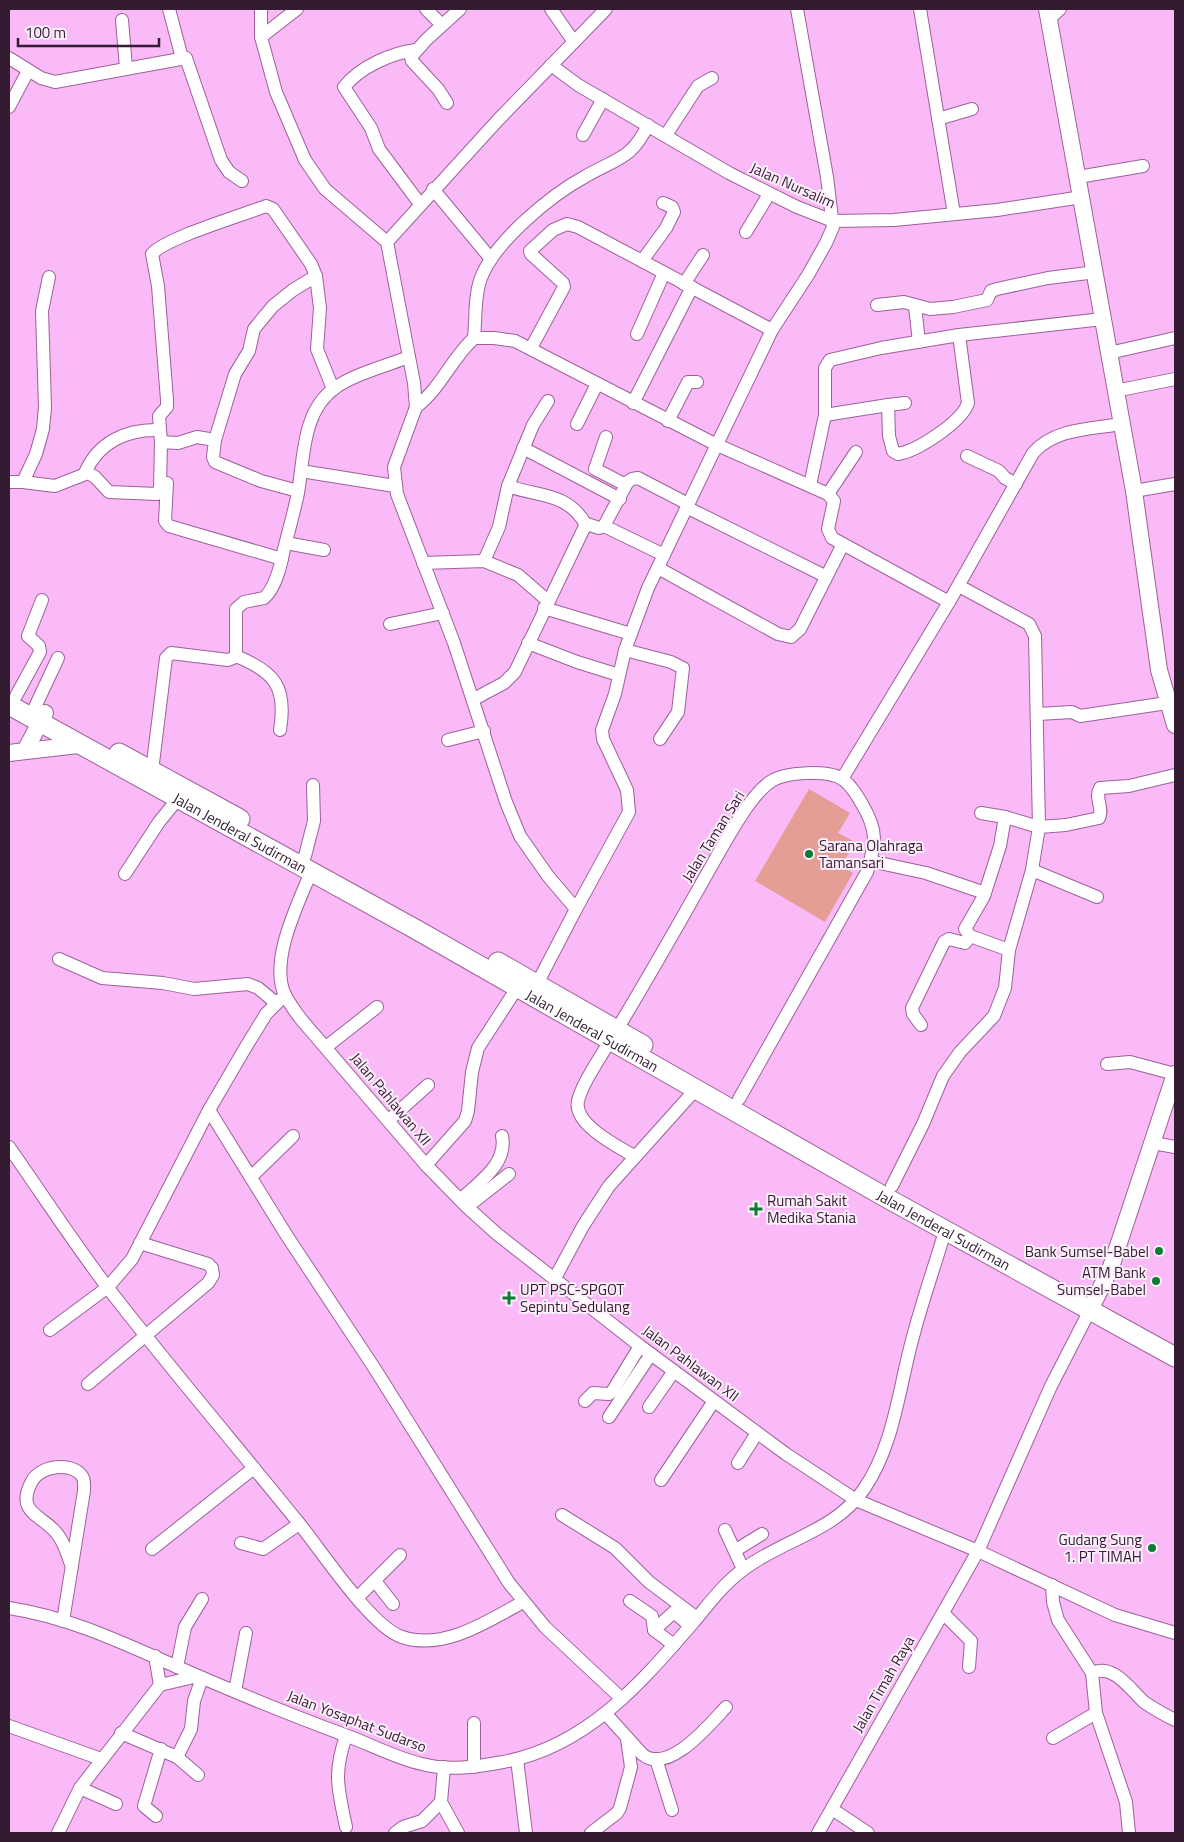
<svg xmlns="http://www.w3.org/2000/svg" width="1184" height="1842" font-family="'Titillium Web',sans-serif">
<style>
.green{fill:#e59e95}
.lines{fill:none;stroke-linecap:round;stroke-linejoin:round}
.minor-casing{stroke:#9c619a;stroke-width:14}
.major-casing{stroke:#9c619a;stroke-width:18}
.highway-casing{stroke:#9c619a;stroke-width:21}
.minor{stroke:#fff;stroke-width:12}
.major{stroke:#fff;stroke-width:16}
.highway{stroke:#fff;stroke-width:19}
.poi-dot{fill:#0c7c32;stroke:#fceefb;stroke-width:2}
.labels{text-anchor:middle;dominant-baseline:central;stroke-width:4;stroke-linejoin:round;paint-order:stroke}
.street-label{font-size:15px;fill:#331b32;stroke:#fceefb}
.poi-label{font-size:15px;fill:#331b32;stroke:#fceefb;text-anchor:start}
</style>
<rect width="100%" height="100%" fill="#fab9f7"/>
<!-- green -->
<path class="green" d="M 809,789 L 850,813 L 838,833 L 855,842 L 841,866 L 853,873 L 825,922 L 755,881 Z"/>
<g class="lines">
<defs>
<g id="minor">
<path d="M 169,9 L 182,58"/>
<path d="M 261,9 L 261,37 L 276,92 L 305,160 L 325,189 L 387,242"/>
<path d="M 426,9 L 442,25"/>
<path d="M 551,9 L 574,42"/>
<path d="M 920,9 L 954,214"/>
<path d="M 1049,19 L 1060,9"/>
<path d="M 122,20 L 126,68"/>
<path d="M 261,37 L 297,9"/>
<path d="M 416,50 C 391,53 360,67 344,87 L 371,128 L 379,149 L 420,204"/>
<path d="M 9,58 L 41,78 L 55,82 L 186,58 L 221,160 L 229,172 L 242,181"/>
<path d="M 551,65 L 578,85 L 729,173 L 797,207 L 833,221 L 894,220 L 997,210 L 1082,197"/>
<path d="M 447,103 L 438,89 L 412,61 L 411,57 L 426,40 L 460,9"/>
<path d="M 9,107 L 28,71"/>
<path d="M 938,119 L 972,109"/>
<path d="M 583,135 L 603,99"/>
<path d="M 666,135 L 698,86 L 712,78"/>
<path d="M 1078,177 L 1143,166"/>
<path d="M 433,189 L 491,259"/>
<path d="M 746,232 L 769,194"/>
<path d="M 642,261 L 666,228 L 674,212 L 672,207 L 663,203"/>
<path d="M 684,284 L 703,255"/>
<path d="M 877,305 L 904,302 L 930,309 L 953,307 L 987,300 L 991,291 L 997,289 L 1048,278 L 1096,272"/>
<path d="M 915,306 L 919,342"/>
<path d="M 637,334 L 664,273"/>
<path d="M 474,338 C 476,320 474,296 481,278 C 495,241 551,195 586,176 C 617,158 631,160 648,125"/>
<path d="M 531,348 L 564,287 L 563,283 L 531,254 L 530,251 L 553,230 L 567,224 L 578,227 L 772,330"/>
<path d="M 1109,353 L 1175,338"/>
<path d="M 1115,391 L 1175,379"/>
<path d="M 548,401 L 533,425 L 508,486 C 538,497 568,492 586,525"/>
<path d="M 633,403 L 692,287"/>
<path d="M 888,405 L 905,403"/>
<path d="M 416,407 C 441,388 451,359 474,338 L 494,338 L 515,341 L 715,444 L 828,494 L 834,501 L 828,529 L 832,538 L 949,602"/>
<path d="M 825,415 L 888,405 L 889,436 L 893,451 L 898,454 C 917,451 962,422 968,403 L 959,335"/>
<path d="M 668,421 L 688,382 L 697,382"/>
<path d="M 577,424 L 597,384"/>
<path d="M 215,440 L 235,374 L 249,351 L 254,329 L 273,306 L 293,290 L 316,276"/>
<path d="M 161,442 L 159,416 L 167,407 L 167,400 L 158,286 L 152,254 C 165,238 243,215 266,206 L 273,209 L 311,264 L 316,276 L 320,308 L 317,349 L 333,389"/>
<path d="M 523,448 L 620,499"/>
<path d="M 967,456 L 999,471 L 1005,478 L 1016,484"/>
<path d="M 301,471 L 395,486"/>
<path d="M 85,473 C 98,442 127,429 159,430"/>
<path d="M 9,482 L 23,482 L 55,486 L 88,473 L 95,477 L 109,492 L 157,494 L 160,488 L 161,442 L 178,443 L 197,437 L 215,440 L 213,457 L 215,462 L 261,481 L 298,491"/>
<path d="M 23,482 L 36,454 L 43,429 L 45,407 L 42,311 L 49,277"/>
<path d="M 167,483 L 165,521 L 169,526 L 282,559"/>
<path d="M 625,484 L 632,479 L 638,478 L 688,504"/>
<path d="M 810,485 L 825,415 L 825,368 L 830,360 L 881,348 L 959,335 L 1103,319"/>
<path d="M 1134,491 L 1175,484"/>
<path d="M 828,494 L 856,452"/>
<path d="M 686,507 L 825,576"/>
<path d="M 604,526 L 664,555"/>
<path d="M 286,543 L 324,550"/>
<path d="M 484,561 L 499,527 L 508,486"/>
<path d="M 423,563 L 484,561 L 518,575 L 548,601"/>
<path d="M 658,568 L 778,634 L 791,637 L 800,629 L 843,544"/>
<path d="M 544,608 L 631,634"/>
<path d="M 390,624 L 443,613"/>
<path d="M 528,643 L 577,662 L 619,675"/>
<path d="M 625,650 L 671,662 L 683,668 L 678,712 L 660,739"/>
<path d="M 236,656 C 275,672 287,687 280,730"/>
<path d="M 16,696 L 40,652 L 39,646 L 28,636 L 42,600"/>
<path d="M 474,699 L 504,683 L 515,672 L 585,526 L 587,524 L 599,528 L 604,526 L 626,485 L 595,469 L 606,437"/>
<path d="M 35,707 L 58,658"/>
<path d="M 1038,714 L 1072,712 L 1080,716 L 1167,703"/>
<path d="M 448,740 L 484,731"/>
<path d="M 152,771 L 166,658 L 171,653 L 228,660 L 236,657 L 236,609 L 244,602 L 264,598 C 276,588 281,564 284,549 C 289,530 294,512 298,493 C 304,458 302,411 335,388 C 352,375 388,365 409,357"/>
<path d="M 842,779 L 949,602 L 1033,453 C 1055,428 1091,429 1122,424"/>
<path d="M 981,813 L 1005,817"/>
<path d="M 305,856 L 314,821 L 313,785"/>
<path d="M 870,861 L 926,873 L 985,893"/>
<path d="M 1032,870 L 1097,897"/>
<path d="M 311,872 C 298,904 269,961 285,995 C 289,1003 295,1011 300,1018 L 426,1165 L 467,1207 L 497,1234 L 640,1346 L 786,1454 L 856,1500 L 978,1551 L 1115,1615 L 1175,1633"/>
<path d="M 125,874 L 159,822 L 177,800"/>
<path d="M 576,909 L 629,812 L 627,790 L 603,739 L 602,730 L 615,694 L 625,650 L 648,588 L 772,330 L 808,275 L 826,243 L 833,227 L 827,177 L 797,9"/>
<path d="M 1009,950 L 970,936 L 965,929 L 984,896 L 1000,846 L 1005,817 L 1039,827 L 1066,825 L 1099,818 C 1104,808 1094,798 1100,788 L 1129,786 L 1175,775"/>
<path d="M 59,959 L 102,978 L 163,983 L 194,989 L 248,984 L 258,988 L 276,1003"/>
<path d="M 537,984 L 576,909 L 548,876 L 520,836 L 506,802 L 454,643 L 397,494 L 394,467 L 416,407 L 414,383 L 387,242 L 498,120 L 606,9"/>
<path d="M 921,1025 L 913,1014 L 912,1008 L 944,942 L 949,939 L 965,943 L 970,936"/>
<path d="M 326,1047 L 377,1007"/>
<path d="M 1107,1064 L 1130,1062 L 1175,1074"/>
<path d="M 209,1110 L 287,1236 L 375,1369 L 509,1583 L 545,1627 L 622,1699"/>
<path d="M 389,1120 L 428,1085"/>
<path d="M 1153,1143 L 1175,1147"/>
<path d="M 9,1147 C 42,1194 73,1242 108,1288 C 169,1367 235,1444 298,1522 C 321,1550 371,1627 402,1637 C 444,1651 488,1621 523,1602"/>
<path d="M 634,1156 C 617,1146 573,1124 578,1101 C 581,1087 590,1074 597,1062 C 636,1000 672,936 708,872 C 722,848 748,797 770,782 C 784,772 830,769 844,780 C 851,786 857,795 862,804 C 878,831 876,842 867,872 L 739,1099"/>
<path d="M 426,1165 L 465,1121 L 468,1111 L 472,1072 L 478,1048 L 517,988"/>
<path d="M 251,1177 L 293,1136"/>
<path d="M 892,1186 L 923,1124 L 943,1076 L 960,1052 L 994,1016 L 1005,988 L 1009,950 L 1032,870 L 1039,827 L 1035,636 L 1029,624 L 959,586"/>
<path d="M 460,1200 C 478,1183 508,1164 502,1136"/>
<path d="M 467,1207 L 509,1174"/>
<path d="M 555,1278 L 583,1226 L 609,1186 L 696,1089"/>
<path d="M 50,1330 L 108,1287 L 132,1259 L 209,1110 L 244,1050 L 266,1014 L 285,995"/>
<path d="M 88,1384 L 208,1283 L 213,1275 L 212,1268 L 208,1264 L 140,1243"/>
<path d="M 585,1401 L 593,1393 L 609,1394 L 612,1392 L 640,1346"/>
<path d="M 649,1407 L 674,1371"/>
<path d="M 609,1417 L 651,1354"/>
<path d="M 738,1463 L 757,1433"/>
<path d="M 661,1480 L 714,1401"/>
<path d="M 562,1515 L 615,1548 L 649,1582 L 697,1618"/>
<path d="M 725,1530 L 743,1569"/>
<path d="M 241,1543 L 263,1549 L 299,1524"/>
<path d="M 152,1549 L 254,1468"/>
<path d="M 736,1550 L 762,1534"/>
<path d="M 375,1581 L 393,1604"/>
<path d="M 1052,1585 L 1053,1602 L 1058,1620 L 1092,1673 L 1096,1713 L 1126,1802 L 1129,1833"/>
<path d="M 358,1597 L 400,1555"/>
<path d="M 630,1601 L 652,1616 L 654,1630 L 674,1645"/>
<path d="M 9,1608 C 76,1618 137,1650 198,1676 C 247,1697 296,1717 345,1735 C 370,1744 395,1758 422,1764 C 449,1771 476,1767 503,1762 C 586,1747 640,1684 692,1624 C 709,1604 723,1584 744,1569 C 782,1540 836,1531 864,1489 C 895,1444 899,1385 914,1333 C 923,1299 935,1265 945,1231"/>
<path d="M 943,1613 L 971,1641 L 969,1667"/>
<path d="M 63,1621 L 84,1491 C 84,1486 85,1480 82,1476 C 71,1461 40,1466 32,1481 C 14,1514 44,1515 58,1535 C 65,1544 68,1557 72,1567"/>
<path d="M 654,1630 L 674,1612 L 690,1626"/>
<path d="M 155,1656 L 160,1685"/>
<path d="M 177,1667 L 185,1627 L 202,1599"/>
<path d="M 1092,1673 C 1113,1663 1130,1689 1144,1702 C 1154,1709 1165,1715 1175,1720"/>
<path d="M 235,1691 L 246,1633"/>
<path d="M 606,1714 L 642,1754 C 668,1776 710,1724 726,1707"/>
<path d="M 474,1723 L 474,1767"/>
<path d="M 9,1726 L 101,1759"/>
<path d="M 121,1733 L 177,1757 L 198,1775"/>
<path d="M 1053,1738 L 1096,1713"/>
<path d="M 177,1757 L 191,1729 L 194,1701 L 202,1678"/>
<path d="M 517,1759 L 526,1833"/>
<path d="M 656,1759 L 672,1810"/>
<path d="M 444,1767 L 441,1802 L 458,1833"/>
<path d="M 80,1788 L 116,1804"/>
<path d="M 832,1809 L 868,1833"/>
<path d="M 156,1816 L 144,1806 L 161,1749"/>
<path d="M 346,1827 C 338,1788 333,1774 346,1736"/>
<path d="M 58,1833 L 80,1788 L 160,1685 L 198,1676"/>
<path d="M 395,1833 L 403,1827 L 422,1821 L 441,1802"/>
<path d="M 591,1833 L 617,1813 L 620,1808 L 631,1767 L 627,1739"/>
<path d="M 818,1833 L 978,1551 L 1051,1386 L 1090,1310"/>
</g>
<g id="major">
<path d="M 1047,9 L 1134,491 L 1159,670 L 1175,725"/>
<path d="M 25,751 L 45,713"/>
<path d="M 9,753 L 78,745"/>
<path d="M 1090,1310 L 1111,1267 L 1175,1074"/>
</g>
<g id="highway">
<path id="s1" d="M 9,705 L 417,930 L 885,1197 L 1175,1357"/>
<path d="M 119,753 L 240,819"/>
<path d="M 498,962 L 643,1045"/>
</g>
</defs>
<!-- minor casing -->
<use href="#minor" class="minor-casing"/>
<!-- major casing -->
<use href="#major" class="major-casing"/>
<!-- highway casing -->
<use href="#highway" class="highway-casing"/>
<!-- minor -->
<use href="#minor" class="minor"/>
<!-- major -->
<use href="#major" class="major"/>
<!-- highway -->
<use href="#highway" class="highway"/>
</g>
<!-- markers -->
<g class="poi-dot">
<circle cx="809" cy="854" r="5"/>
<path d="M753.5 1201.5h5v5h5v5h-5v5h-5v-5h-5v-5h5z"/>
<circle cx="1159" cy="1251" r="5"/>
<circle cx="1156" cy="1281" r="5"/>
<path d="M506.5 1290.5h5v5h5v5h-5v5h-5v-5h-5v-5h5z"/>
<circle cx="1152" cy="1548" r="5"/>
</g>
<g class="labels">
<!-- street labels -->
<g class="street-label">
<text transform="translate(793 185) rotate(24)">Jalan Nursalim</text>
<text stroke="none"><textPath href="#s1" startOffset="264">Jalan Jenderal Sudirman</textPath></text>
<text transform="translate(713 836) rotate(-58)">Jalan Taman Sari</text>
<text stroke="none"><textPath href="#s1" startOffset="668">Jalan Jenderal Sudirman</textPath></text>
<text transform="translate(391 1099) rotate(50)">Jalan Pahlawan XII</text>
<text stroke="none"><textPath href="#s1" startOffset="1072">Jalan Jenderal Sudirman</textPath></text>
<text transform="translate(691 1363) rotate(37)">Jalan Pahlawan XII</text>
<text transform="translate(883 1684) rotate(-60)">Jalan Timah Raya</text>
<text transform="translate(357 1721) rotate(21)">Jalan Yosaphat Sudarso</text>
</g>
<!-- poi labels -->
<g class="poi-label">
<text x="819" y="845">Sarana Olahraga<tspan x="819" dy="17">Tamansari</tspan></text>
<text x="767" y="1200">Rumah Sakit<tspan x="767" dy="17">Medika Stania</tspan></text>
<text x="1149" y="1251" text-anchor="end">Bank Sumsel-Babel</text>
<text x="1146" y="1272" text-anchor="end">ATM Bank<tspan x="1146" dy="17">Sumsel-Babel</tspan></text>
<text x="520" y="1289">UPT PSC-SPGOT<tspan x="520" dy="17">Sepintu Sedulang</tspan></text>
<text x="1142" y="1539" text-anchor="end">Gudang Sung<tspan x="1142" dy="17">1. PT TIMAH</tspan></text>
</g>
</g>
<!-- border -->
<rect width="1184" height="1842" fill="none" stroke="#331b32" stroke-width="20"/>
<!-- scale -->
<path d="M18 38v8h141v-8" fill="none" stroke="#331b32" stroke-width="2.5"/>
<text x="25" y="38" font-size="15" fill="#331b32" stroke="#fceefb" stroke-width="4" paint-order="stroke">100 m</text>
</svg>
